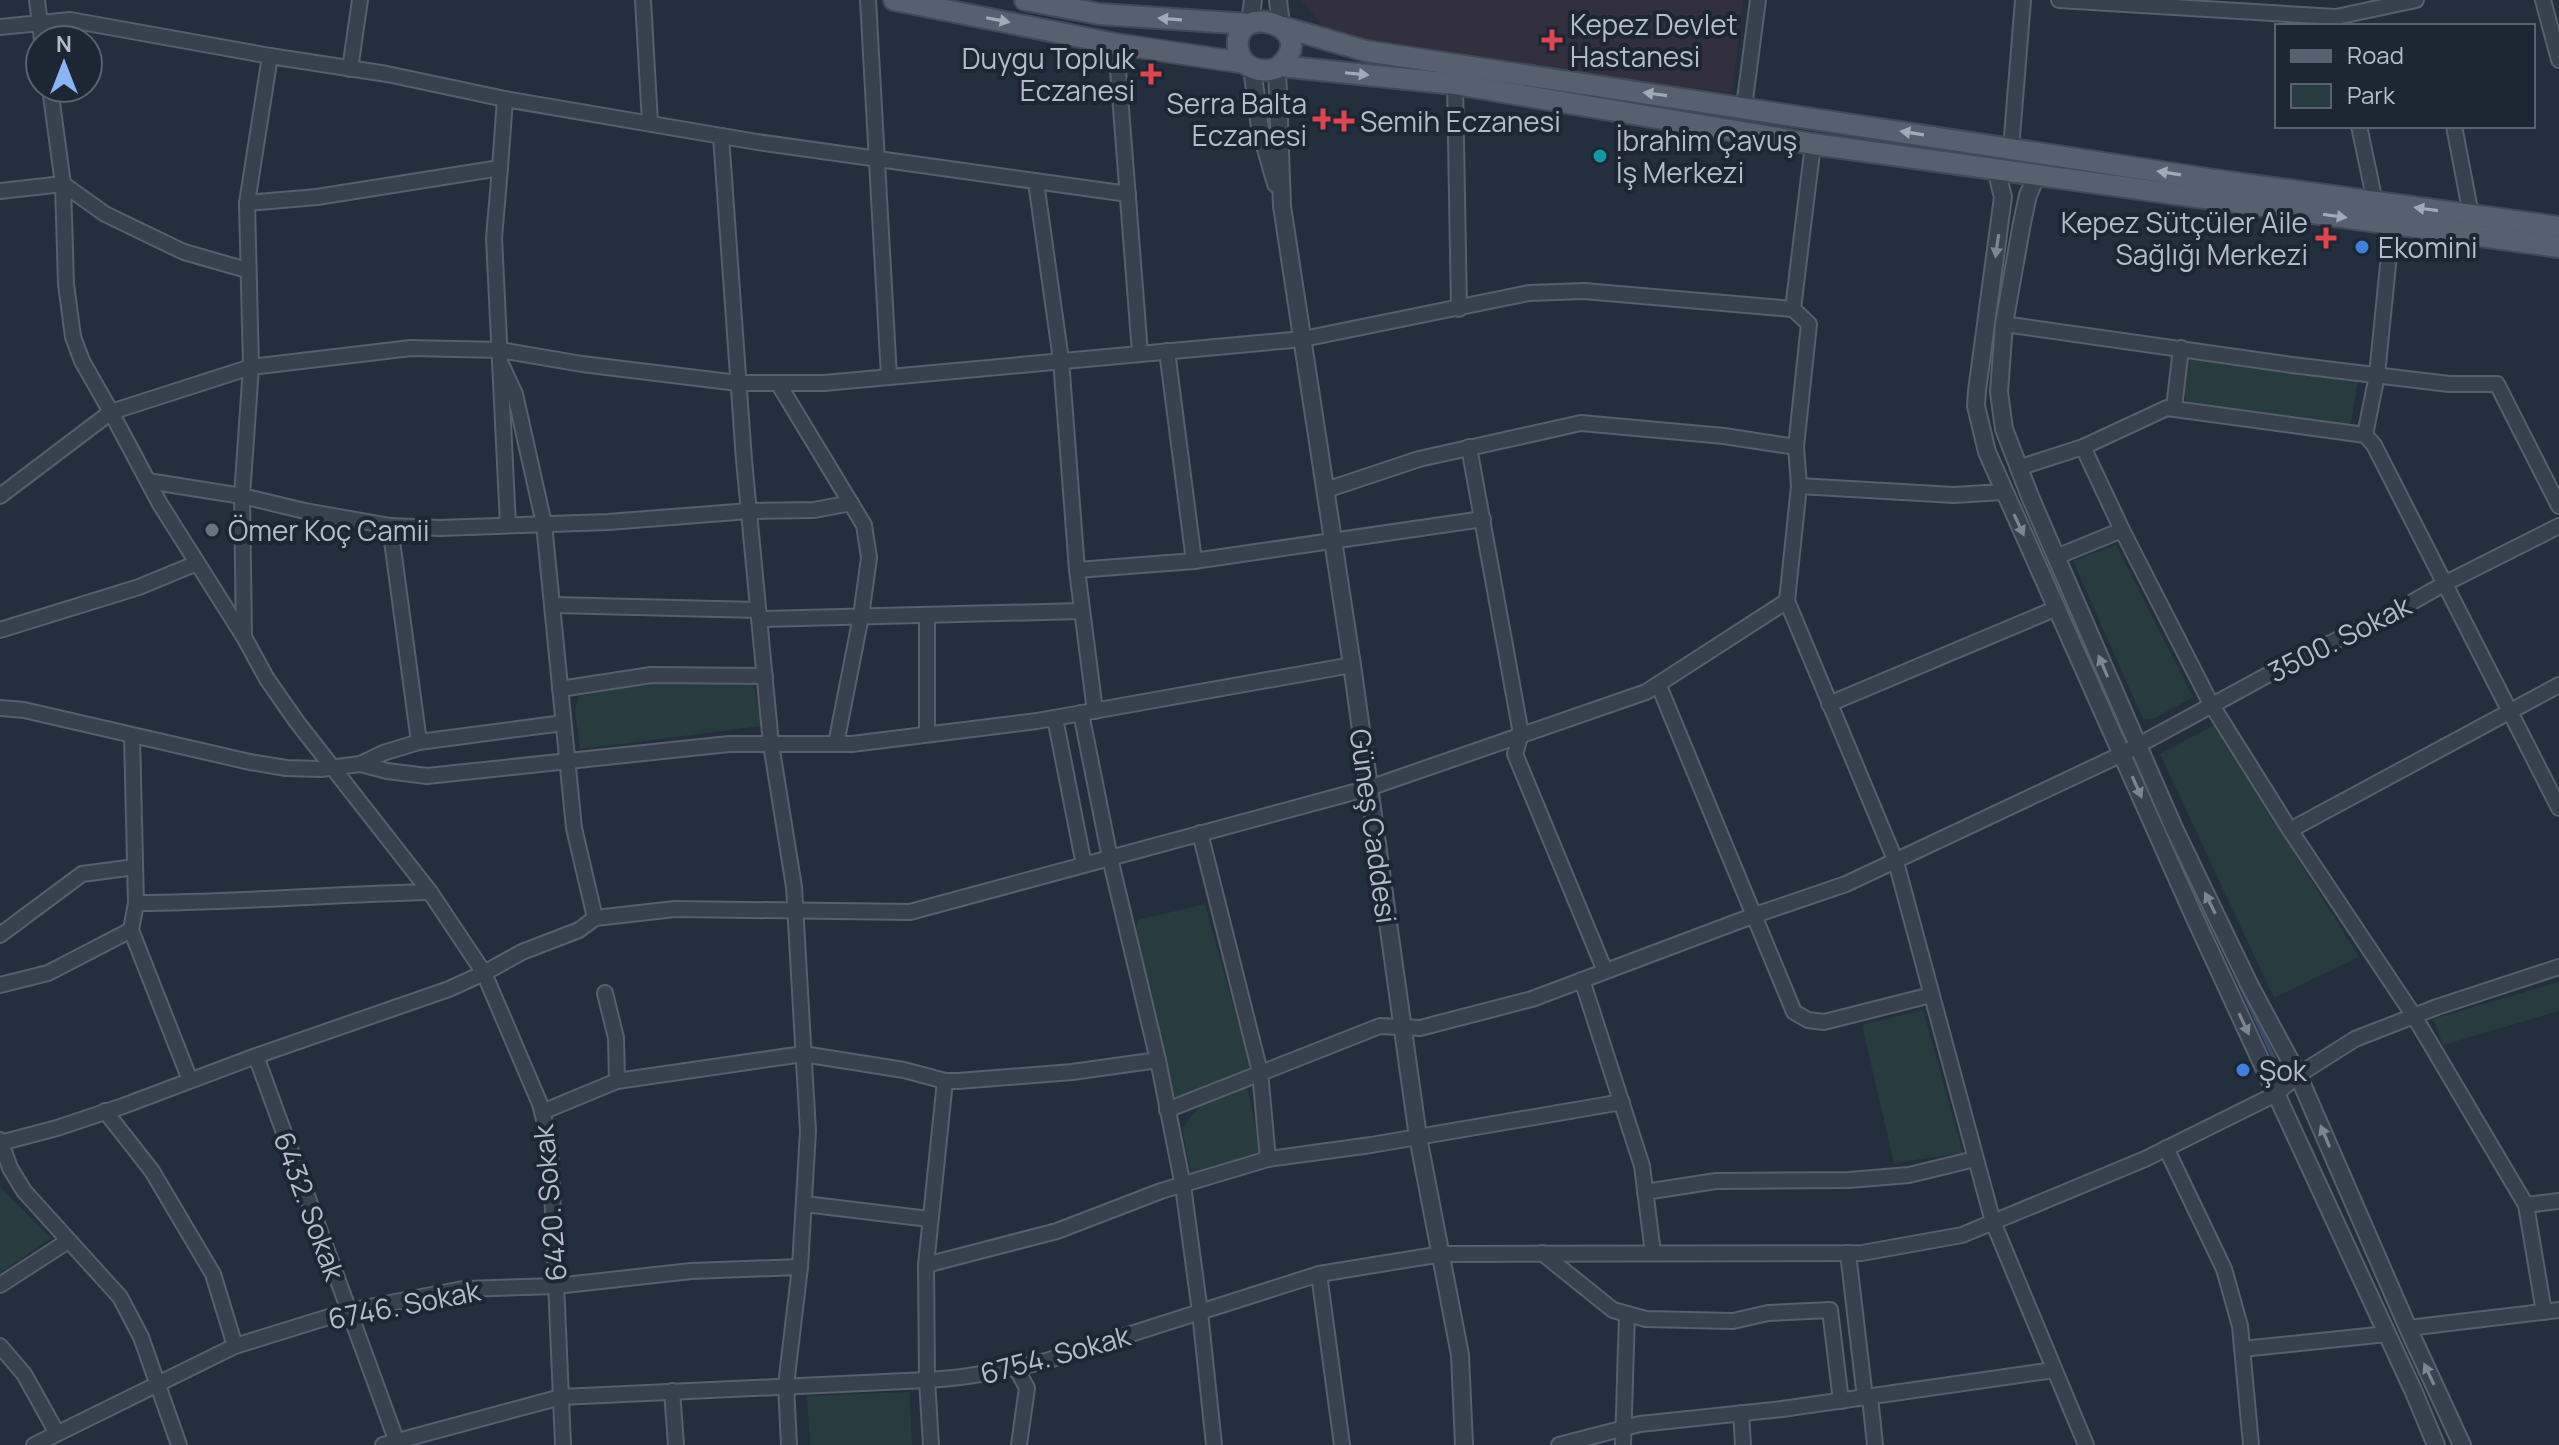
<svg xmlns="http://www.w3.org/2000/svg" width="2559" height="1445" font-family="Manrope,sans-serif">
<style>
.medical{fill:#32303f}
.green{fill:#263c3f}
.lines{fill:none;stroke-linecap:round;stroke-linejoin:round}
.stream{stroke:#394c67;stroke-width:4}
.minor-casing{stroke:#565f6c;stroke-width:18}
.tertiary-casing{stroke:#565f6c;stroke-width:20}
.primary-casing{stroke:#414a57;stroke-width:24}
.minor{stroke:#38414e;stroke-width:14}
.tertiary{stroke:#38414e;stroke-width:16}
.primary{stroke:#56606e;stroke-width:20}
.oneway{fill:#a1aab7}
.oneway2{fill:#7c8592}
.health-dot{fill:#e0444e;stroke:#1d2633;stroke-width:3}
.culture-dot{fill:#0f9aa8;stroke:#1d2633;stroke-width:3}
.shop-dot{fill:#3f7fe0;stroke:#1d2633;stroke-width:3}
.worship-dot{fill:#6b7280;stroke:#1d2633;stroke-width:3}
.labels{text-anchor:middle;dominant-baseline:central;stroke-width:8;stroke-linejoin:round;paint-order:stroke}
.poi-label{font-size:28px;fill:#b4bcc9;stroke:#1d2633;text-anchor:start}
.street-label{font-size:28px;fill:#b4bcc9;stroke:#1d2633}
</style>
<rect width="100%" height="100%" fill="#242f3e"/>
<!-- medical -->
<path class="medical" d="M 1301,0 L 1743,0 L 1732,93 L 1406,50 L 1327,30 Z"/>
<!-- green -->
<g class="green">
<path d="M 2190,359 L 2358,382 L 2351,422 L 2348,425 L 2186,401 L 2184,386 Z"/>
<path d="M 2116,545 L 2193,697 L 2151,720 L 2143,719 L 2073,561 Z"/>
<path d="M 648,683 L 753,683 L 762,726 L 580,749 L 575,709 L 579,696 Z"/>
<path d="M 2214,725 L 2359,957 L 2274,998 L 2160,754 Z"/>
<path d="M 1205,904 L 1249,1063 L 1247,1073 L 1176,1097 L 1169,1093 L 1136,930 L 1138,920 Z"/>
<path d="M 2559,982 L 2559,1011 L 2443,1045 L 2433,1019 Z"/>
<path d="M 1923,1010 L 1963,1153 L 1894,1163 L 1862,1025 Z"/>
<path d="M 1247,1086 L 1260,1149 L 1256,1155 L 1191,1175 L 1182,1128 L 1207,1097 Z"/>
<path d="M 0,1187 L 51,1238 L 0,1273 Z"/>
<path d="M 910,1392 L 912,1445 L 810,1445 L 807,1396 Z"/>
</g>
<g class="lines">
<!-- stream -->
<path class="stream" d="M 2236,976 L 2277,1065"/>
<defs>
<g id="minor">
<path d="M 37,0 L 42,40"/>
<path d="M 643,0 L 650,123"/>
<path d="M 868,0 L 889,377"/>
<path d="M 2059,0 L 2336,17 L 2416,0"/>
<path d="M 2543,0 L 2559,60"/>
<path d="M 0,27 L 70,20 L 270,56 L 387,74 L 505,99 L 757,142 L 1128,194"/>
<path d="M 1116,44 L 1140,353"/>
<path d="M 350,69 L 360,0"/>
<path d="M 1455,84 L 1459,309"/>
<path d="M 50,88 L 63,184 L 66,284 L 73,337 L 82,361 L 111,412 L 160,504 L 244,637 L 267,679 L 297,722 L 430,892 L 484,973 L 540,1104 L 550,1143 L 563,1445"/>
<path d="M 1744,107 L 1758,0"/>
<path d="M 2359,126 L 2375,202"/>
<path d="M 2454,126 L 2471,215"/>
<path d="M 721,136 L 744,460 L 771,744 L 794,887 L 808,1131 L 800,1267 L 786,1385 L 789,1445"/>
<path d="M 2011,149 L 2023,0"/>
<path d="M 500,168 L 494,238 L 508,525"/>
<path d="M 1036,182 L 1061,360 L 1077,570 L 1095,711"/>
<path d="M 0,191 L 63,184 L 105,214 L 184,252 L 247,270"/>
<path d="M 247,203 L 317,197 L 500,168 L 505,99"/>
<path d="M 2004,324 L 2292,365 L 2449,384 L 2497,384 L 2559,506"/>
<path d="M 1167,351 L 1194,561"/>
<path d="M 502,366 L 515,394 L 544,524 L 574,828 L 595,918"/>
<path d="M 778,383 L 864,525 L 869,558 L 861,616 L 836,744"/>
<path d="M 2174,408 L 2181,348"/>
<path d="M 2365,435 L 2377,375 L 2392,225"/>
<path d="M 1469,447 L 1521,734 L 1515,754 L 1605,971"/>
<path d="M 2083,447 L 2122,530 L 2211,704 L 2290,830 L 2414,1016 L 2526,1205 L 2544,1312"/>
<path d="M 2018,468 L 2083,447 L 2167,408 L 2365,435 L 2374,445 L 2559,808"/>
<path d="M 148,481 L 242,496 L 305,511 L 390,526 L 440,528 L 608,522 L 749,511 L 814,510 L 851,503"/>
<path d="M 1799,486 L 1954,495 L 2003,492"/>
<path d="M 1326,490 L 1419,459 L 1581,423 L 1724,436 L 1796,447"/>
<path d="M 0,496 L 111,412 L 251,367 L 411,348 L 500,350 L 582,364 L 738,383 L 824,383 L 1303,339 L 1529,293 L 1584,291 L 1793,309"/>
<path d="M 390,526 L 419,742"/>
<path d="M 2056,557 L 2122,530"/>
<path d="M 1077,570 L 1194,561 L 1483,519"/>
<path d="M 1787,601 L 1799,486 L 1796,447 L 1809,324 L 1793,309 L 1813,144"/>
<path d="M 553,605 L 758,610"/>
<path d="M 927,615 L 927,734"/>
<path d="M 759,619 L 1082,611"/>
<path d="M 0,630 L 139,587 L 197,563"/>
<path d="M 244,637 L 242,496 L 251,367 L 247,203 L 270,56"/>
<path d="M 1659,686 L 1794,1012 L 1808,1020 L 1824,1022 L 1931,995"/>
<path d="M 560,689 L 651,675 L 765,676"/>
<path d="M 1829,704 L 2057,608"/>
<path d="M 0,708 L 24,710 L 250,762 L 286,768 L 321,769 L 360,764 L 383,753 L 419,742 L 563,723"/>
<path d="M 1055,718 L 1084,865"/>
<path d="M 132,736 L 136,903 L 131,930 L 190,1080"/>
<path d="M 360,764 L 387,771 L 427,776 L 729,744 L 852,744 L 1037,721 L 1352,665"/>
<path d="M 2290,830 L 2559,685"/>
<path d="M 1200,833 L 1260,1072 L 1268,1159"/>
<path d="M 136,903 C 234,903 332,894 430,892"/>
<path d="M 0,935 L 82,874 L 135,867"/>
<path d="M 1582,980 L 1642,1166 L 1653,1253"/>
<path d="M 0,985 L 48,973 L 131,930"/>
<path d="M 605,993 L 616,1038 L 617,1081"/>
<path d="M 256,1056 L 398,1445"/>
<path d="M 1158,1060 L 1183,1186 L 1200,1312 L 1214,1445"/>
<path d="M 1167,1110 L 1380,1026 L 1420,1028 L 1532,999 L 1755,915 L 1846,884 L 2122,754 L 2297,659 L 2391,614 L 2444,584 L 2559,526"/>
<path d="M 105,1111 L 152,1171 L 213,1274 L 235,1346"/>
<path d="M 542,1112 L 617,1081 L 803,1054 L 904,1070 L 945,1081 L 958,1081 L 1072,1072 L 1158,1060 L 1110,858 L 1081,713"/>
<path d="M 0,1140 L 10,1168 L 24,1191 L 120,1297 L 141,1337 L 179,1445"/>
<path d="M 0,1143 L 57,1128 L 123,1106 L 256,1056 L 449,989 L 484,973 L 522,952 L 579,930 L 595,918 L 675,909 L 910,912 L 1369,788 L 1646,692 L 1787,601 L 1896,862 L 1993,1222 L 2086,1445"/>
<path d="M 2166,1148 L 2224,1269 L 2240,1326 L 2251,1445"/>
<path d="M 1645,1192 L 1716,1181 L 1849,1180 L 1909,1175 L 1975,1159"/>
<path d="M 805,1204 L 929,1219"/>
<path d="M 2526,1205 L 2559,1201"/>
<path d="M 1542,1253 L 1613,1310 L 1646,1319 L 1733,1321 L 1768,1313 L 1830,1310 L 1841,1401"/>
<path d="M 1848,1253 L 1865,1398"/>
<path d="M 926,1265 L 1057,1231 L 1161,1191 L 1268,1159 L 1371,1145 L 1622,1102"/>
<path d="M 1319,1274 L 1342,1445"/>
<path d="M 0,1285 L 68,1241"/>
<path d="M 2408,1328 L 2559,1310"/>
<path d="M 0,1346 L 24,1374 L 57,1433"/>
<path d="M 2242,1349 L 2387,1334"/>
<path d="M 1016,1368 L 1027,1388 L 1019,1445"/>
<path d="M 672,1391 L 676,1445"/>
<path d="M 1870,1397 L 1875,1445"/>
<path d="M 1741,1413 L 1743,1445"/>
<path d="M 34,1445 L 235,1346 L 348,1311 L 463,1289 L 556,1286 L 691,1271 L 800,1267"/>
<path d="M 383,1445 L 561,1397 L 927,1380 C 967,1378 1006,1370 1046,1361 L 1319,1274 L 1442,1254 L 1862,1253 L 1962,1235 L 2145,1159 L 2276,1094 L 2298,1075 L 2355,1039 L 2437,1007 L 2559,967"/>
<path d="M 931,1445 L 927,1380 L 926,1265 L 945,1081"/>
<path d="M 1559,1445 L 1640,1424 L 1782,1409 L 2054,1370"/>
<path d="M 1623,1445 L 1627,1314"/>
</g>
<g id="tertiary">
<path d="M 1278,0 L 1281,25"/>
<path d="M 1250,23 L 1253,0"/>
<path d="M 1252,68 L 1260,128 L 1276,184"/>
<path d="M 1277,68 L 1282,206 L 1352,665 L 1418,1137 L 1460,1355 L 1464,1445"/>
<path d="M 1996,169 L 2003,197 L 1977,391 L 1976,406 L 1987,452 L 2193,914 L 2413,1390 L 2436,1445"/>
<path d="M 2037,175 L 2028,195 L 2022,223 L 2004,324 L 1999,392 L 2004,429 L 2031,499 L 2173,826 L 2250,986 L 2298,1075 L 2408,1328 L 2462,1445"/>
</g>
<g id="primary">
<path d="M 894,0 L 1116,44 L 1245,63"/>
<path d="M 1025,0 L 1099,14 L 1248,24"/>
<path d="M 1283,27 L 1366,51 L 2215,180 L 2559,227"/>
<path d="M 1280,66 L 1455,84 L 1813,144 L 2559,247"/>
<path d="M 1277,68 C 1261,74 1240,68 1238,48 C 1232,0 1322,25 1280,66"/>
</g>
</defs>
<!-- minor casing -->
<use href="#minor" class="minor-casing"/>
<!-- tertiary casing -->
<use href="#tertiary" class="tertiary-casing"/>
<!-- primary casing -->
<use href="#primary" class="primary-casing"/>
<!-- minor -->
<use href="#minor" class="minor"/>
<!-- tertiary -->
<use href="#tertiary" class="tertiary"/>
<!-- primary -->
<use href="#primary" class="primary"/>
</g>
<!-- one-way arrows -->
<defs><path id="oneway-solid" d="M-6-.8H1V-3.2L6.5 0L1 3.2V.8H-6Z" transform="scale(2)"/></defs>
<g class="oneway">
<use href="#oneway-solid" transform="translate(1170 19) rotate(-176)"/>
<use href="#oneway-solid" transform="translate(998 20) rotate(11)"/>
<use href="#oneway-solid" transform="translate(1357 74) rotate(6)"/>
<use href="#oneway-solid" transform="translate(1655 94) rotate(-172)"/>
<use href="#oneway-solid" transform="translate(1912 133) rotate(-171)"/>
<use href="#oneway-solid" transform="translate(2169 173) rotate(-171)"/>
<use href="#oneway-solid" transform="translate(2426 209) rotate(-172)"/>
<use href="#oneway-solid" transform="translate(2335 216) rotate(8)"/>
</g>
<g class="oneway2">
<use href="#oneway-solid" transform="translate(1997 246) rotate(98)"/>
<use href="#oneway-solid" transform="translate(2019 525) rotate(65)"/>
<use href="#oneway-solid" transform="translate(2103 666) rotate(-113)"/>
<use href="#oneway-solid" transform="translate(2137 787) rotate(66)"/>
<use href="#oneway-solid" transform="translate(2210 903) rotate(-116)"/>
<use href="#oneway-solid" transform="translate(2244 1024) rotate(65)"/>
<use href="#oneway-solid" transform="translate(2325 1136) rotate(-113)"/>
<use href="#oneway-solid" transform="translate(2429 1374) rotate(-115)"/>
</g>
<!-- markers -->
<g class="health-dot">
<path d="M1548 28h8v8h8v8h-8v8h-8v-8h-8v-8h8z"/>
<path d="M1147 62h8v8h8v8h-8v8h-8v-8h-8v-8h8z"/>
<path d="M1319 107h8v8h8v8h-8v8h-8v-8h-8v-8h8z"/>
<path d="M1340 109h8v8h8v8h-8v8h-8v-8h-8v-8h8z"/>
<path d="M2322 226h8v8h8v8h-8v8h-8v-8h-8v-8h8z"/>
</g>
<circle class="culture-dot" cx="1600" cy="156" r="8"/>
<g class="shop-dot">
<circle cx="2362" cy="247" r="8"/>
<circle cx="2243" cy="1070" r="8"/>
</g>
<circle class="worship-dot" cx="212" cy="530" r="8"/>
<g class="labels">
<!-- poi labels -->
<g class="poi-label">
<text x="1570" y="24">Kepez Devlet<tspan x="1570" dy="32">Hastanesi</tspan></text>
<text x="1135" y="58" text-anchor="end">Duygu Topluk<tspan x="1135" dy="32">Eczanesi</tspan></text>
<text x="1307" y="103" text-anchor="end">Serra Balta<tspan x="1307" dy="32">Eczanesi</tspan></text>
<text x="1360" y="121">Semih Eczanesi</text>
<text x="1616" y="140">İbrahim Çavuş<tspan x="1616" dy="32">İş Merkezi</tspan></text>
<text x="2308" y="222" text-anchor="end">Kepez Sütçüler Aile<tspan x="2308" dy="32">Sağlığı Merkezi</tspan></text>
<text x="2378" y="247">Ekomini</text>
<text x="228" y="530">Ömer Koç Camii</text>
<text x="2259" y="1070">Şok</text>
</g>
<!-- street labels -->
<g class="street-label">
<text transform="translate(2339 638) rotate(-27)">3500. Sokak</text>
<text transform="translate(1374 826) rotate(82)">Güneş Caddesi</text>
<text transform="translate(549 1203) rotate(-95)">6420. Sokak</text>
<text transform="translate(310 1206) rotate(70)">6432. Sokak</text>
<text transform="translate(404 1304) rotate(-11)">6746. Sokak</text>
<text transform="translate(1055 1354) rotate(-15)">6754. Sokak</text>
</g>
</g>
<!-- legend -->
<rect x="2275" y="24" width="260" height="104" fill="#1d2633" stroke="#59626f" stroke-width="2"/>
<rect x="2291" y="50" width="40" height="12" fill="#56606e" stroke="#59626f" stroke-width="2"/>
<text x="2347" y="64" font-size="24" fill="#b4bcc9">Road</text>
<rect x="2291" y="84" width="40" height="24" fill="#263c3f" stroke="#59626f" stroke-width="2"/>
<text x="2347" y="104" font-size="24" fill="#b4bcc9">Park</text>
<!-- north arrow -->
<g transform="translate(64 64)"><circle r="38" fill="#1d2633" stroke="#59626f" stroke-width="2"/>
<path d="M0-6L14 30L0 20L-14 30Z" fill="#8ab4f8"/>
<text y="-12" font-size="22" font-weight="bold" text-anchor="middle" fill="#b4bcc9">N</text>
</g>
</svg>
